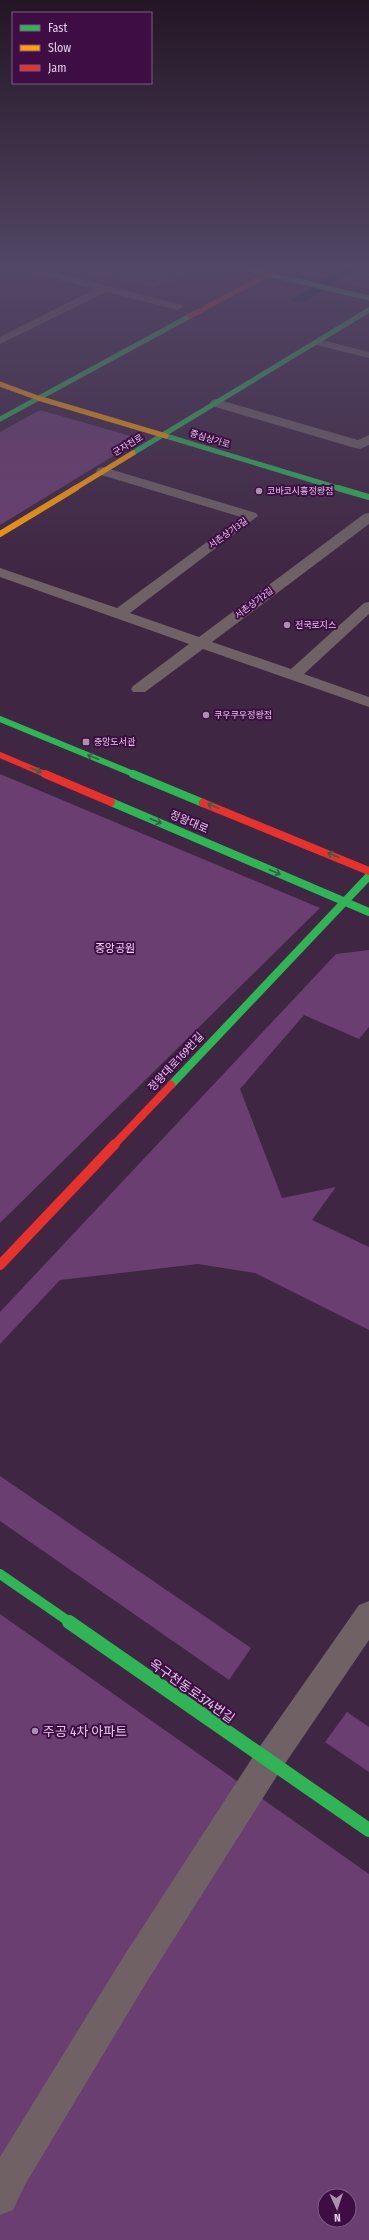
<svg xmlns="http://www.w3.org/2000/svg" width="369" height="2240" font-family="'Fira Sans Condensed','Noto Sans KR',sans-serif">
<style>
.green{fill:#6b3e72;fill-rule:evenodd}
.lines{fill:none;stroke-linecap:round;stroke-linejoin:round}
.canal{fill:#061752;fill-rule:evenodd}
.street{fill:#6f6164;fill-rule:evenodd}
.fast-far4{stroke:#30b455;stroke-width:5}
.fast-far3{stroke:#30b455;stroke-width:6}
.fast-far2{stroke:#30b455;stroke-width:8}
.fast-far1{stroke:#30b455;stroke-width:10}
.fast{stroke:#30b455;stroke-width:14}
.slow-far1{stroke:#ff9f0a;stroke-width:5}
.slow{stroke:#ff9f0a;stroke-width:6}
.jam-far3{stroke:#e5322d;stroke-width:5}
.jam-far2{stroke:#e5322d;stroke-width:6}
.jam-far1{stroke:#e5322d;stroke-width:8}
.jam{stroke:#e5322d;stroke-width:10}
.oneway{stroke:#36604c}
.poi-dot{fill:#ab91af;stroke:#3d0d44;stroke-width:1.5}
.labels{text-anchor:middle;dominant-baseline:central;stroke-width:4;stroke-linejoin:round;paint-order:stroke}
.far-street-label{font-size:9px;fill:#e5cae9;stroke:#3d0d44}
.far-poi-label{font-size:9px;fill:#e5cae9;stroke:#3d0d44;text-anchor:start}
.street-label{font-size:11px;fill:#e5cae9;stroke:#3d0d44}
.park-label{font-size:11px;fill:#f8d8fc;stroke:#3d0d44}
.near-street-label{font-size:13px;fill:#e5cae9;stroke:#3d0d44}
.near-poi-label{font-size:13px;fill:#e5cae9;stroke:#3d0d44;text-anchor:start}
</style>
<rect width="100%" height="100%" fill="#3f2642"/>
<!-- green -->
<g class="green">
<path d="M 63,267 L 194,267 L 154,288 Z"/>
<path d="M 282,267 L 369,267 L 369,289 Z"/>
<path d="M 40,410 L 141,439 L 0,525 L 0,432 Z"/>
<path d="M 0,774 L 320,908 L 0,1223 Z"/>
<path d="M 369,950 L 369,1027 L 359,1039 L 304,1015 L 240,1089 L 282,1198 L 336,1187 L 312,1220 L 369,1247 L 369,1330 L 255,1273 L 198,1264 L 60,1280 L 0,1344 L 0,1312 L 336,954 Z"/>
<path d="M 0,1476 L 251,1648 L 229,1680 L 0,1521 Z"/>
<path d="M 0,1614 L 369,1874 L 369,2240 L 0,2240 ZM 325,2196 L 349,2196 L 349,2220 L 325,2220 Z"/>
<path d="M 347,1712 L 369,1727 L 369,1772 L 325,1742 Z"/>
</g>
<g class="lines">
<!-- canal -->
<path class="canal" d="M 346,267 L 361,267 L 303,302 L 293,302 L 291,299 Z"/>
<!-- street -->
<g class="street">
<path d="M 19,267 L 34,267 L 182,305 L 183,307 L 178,310 L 106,292 L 0,344 L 0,337 L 95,289 L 20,269 Z"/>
<path d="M 317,339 L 369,352 L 369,358 L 313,344 L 311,342 Z"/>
<path d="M 216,399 L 358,440 L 369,435 L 369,445 L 360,449 L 355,448 L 212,406 L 210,403 L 212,400 Z"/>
<path d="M 103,467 L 256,513 L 258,516 L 130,613 L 199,637 L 364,514 L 369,513 L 369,524 L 212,642 L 291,669 L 364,603 L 369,602 L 369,614 L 304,674 L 369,697 L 369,707 L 203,649 L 145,692 L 133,692 L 131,689 L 133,686 L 189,644 L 0,577 L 0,568 L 117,608 L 241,517 L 98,474 L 96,471 L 98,468 Z"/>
<path d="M 369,1601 L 369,1640 L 280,1771 L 146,1983 L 26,2183 L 13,2210 L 0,2215 L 0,2157 L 122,1959 L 258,1749 L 359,1605 Z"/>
</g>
<!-- fast-far4 -->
<g class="fast-far4">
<path d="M 239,267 L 369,298"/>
<path d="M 0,419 L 190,316"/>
<path d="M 166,436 L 341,489"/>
<path d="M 133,453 L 369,310"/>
</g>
<!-- fast-far3 -->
<g class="fast-far3">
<path d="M 338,488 L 369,497"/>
<path d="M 0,719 L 136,775"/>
</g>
<!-- fast-far2 -->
<g class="fast-far2">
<path d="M 133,774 L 203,803"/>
<path d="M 111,802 L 369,912"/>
<path d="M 171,1085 L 369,876"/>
</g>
<!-- fast-far1 -->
<path class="fast-far1" d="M 0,1574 L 71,1623"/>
<!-- fast -->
<path class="fast" d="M 69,1622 L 369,1830"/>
<!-- slow-far1 -->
<g class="slow-far1">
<path d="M 0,384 L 38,398 L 166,436"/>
<path d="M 74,489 L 133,453"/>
</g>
<!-- slow -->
<path class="slow" d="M 0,534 L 76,488"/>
<!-- jam-far3 -->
<path class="jam-far3" d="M 190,316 L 282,267"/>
<!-- jam-far2 -->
<path class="jam-far2" d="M 0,755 L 47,775"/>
<!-- jam-far1 -->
<g class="jam-far1">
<path d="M 45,774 L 111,802"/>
<path d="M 203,803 L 369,871"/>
<path d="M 114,1145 L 171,1085"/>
</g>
<!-- jam -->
<path class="jam" d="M 0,1265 L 115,1144"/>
</g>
<!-- one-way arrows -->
<defs><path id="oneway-shaft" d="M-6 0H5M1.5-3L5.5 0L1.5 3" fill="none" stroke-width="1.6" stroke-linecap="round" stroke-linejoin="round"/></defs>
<g class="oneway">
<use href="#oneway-shaft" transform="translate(93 757) rotate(-158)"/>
<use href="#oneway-shaft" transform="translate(36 770) rotate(23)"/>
<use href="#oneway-shaft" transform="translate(213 806) rotate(-158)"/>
<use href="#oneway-shaft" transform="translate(156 821) rotate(23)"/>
<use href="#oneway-shaft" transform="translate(333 855) rotate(-157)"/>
<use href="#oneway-shaft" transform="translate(275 872) rotate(23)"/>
</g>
<!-- sky -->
<linearGradient id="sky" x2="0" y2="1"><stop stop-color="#231524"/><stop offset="0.46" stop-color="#524765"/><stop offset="1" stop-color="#524765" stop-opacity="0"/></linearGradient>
<rect width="369" height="580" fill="url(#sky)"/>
<!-- markers -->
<g class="poi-dot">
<circle cx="259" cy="491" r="4"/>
<circle cx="287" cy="625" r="4"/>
<circle cx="206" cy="715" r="4"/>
<rect x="82" y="738" width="8" height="8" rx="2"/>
<circle cx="35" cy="1731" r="4"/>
</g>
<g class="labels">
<!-- far-street labels -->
<g class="far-street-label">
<text transform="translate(210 439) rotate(17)">중심상가로</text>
<text transform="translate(128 445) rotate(-31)">군자천로</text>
<text transform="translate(228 533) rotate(-36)">서촌상가3길</text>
<text transform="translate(254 603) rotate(-37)">서촌상가2길</text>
</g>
<!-- far-poi labels -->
<g class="far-poi-label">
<text x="267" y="491">코바코시흥정왕점</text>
<text x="295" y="625">전국로지스</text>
<text x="214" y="715">쿠우쿠우정왕점</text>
<text x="94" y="742">중앙도서관</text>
</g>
<!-- street labels -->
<g class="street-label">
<text transform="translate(189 822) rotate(23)">정왕대로</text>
<text transform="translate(176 1062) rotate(-47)">정왕대로169번길</text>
</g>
<!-- park labels -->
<g class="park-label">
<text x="115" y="948">중앙공원</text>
</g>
<!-- near-street labels -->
<g class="near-street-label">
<text transform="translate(192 1691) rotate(35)">옥구천동로374번길</text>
</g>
<!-- near-poi labels -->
<g class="near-poi-label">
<text x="43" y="1731">주공 4차 아파트</text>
</g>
</g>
<!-- legend -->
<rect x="12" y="12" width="140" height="72" fill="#3d0d44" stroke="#805986"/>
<rect x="20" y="25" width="20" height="6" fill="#30b455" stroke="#805986"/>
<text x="48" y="32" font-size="12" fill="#e5cae9">Fast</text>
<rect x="20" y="45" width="20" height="6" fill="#ff9f0a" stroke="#805986"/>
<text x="48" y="52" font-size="12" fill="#e5cae9">Slow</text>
<rect x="20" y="65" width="20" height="6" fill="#e5322d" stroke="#805986"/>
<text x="48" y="72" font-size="12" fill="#e5cae9">Jam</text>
<!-- north arrow -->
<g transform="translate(337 2208) rotate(177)"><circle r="19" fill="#3d0d44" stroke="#805986"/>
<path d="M0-3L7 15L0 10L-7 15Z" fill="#ab91af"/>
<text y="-6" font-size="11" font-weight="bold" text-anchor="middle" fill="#e5cae9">N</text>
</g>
</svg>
